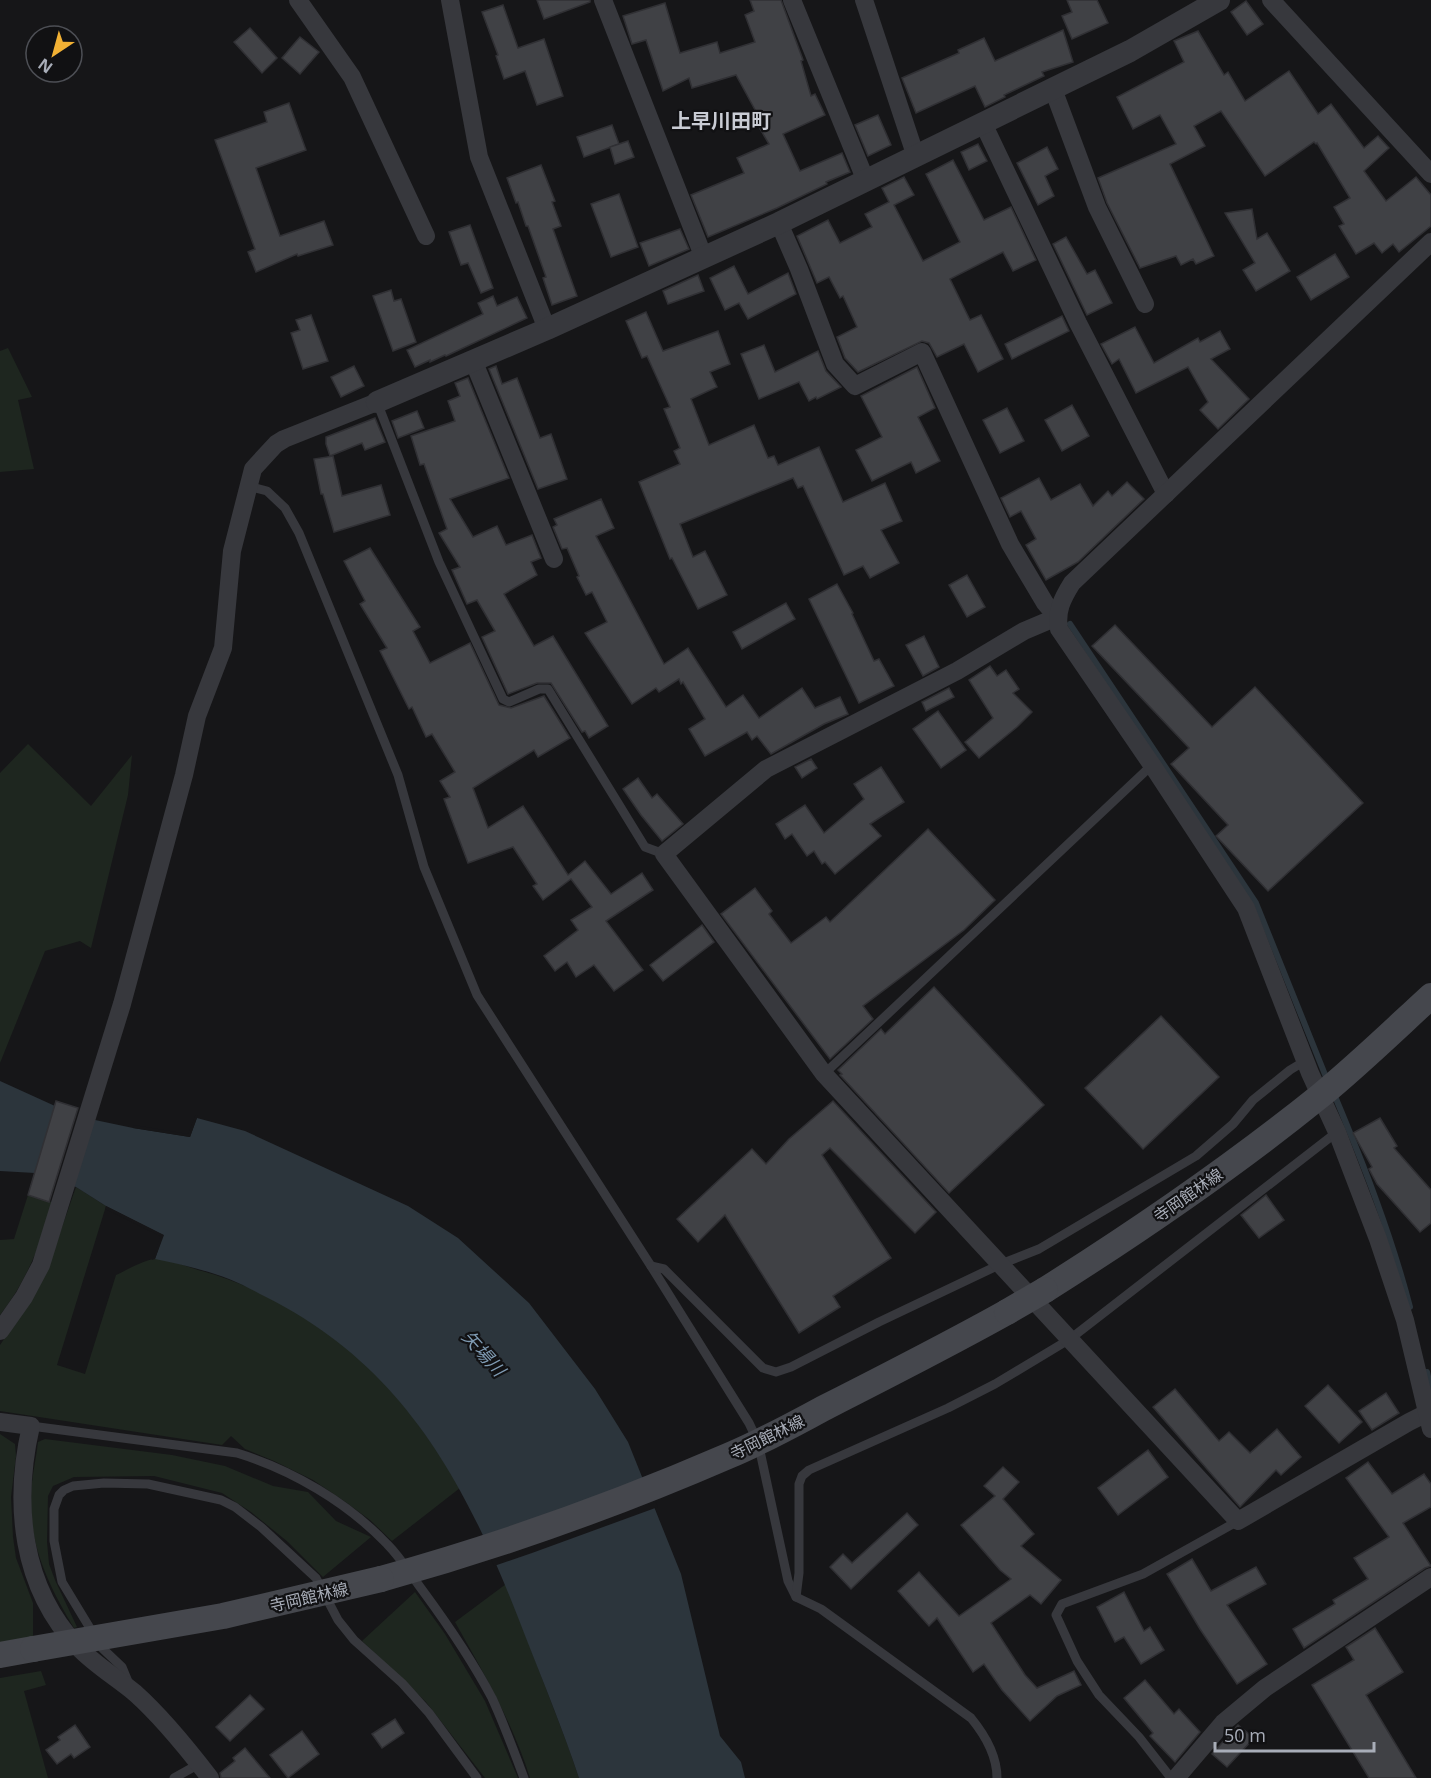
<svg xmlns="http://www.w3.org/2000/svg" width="1431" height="1778" font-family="'Open Sans','Noto Sans JP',sans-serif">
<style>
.green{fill:#1e261f}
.water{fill:#2c353c}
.pier{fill:#161618}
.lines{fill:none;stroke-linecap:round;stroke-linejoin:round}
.stream{stroke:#2c353c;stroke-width:6}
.building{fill:#404145;stroke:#303034;stroke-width:1.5}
.service{stroke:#37383d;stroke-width:9}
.minor{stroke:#37383d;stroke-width:18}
.tertiary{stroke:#37383d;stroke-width:22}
.secondary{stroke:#45474d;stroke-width:26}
.secondary-bridge{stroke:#45474d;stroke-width:26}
.labels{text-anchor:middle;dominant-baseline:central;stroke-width:4.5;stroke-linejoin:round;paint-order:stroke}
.street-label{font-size:16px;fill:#a8adb8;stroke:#111113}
.water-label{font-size:18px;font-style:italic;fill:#7f9bb3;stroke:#111113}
.quarter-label{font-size:20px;font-weight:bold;fill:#c9ccd4;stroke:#111113}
</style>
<rect width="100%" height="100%" fill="#161618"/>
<!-- green -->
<g class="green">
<path d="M 8,348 L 32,397 L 18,400 L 34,469 L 0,472 L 0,351 Z"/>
<path d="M 28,744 L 91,806 L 132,755 L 128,795 L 91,948 L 80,941 L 45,951 L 0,1063 L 0,773 Z"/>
<path d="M 76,1187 L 106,1206 L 57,1365 L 85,1374 L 116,1275 C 127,1270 142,1261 154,1259 C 165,1257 190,1268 202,1271 C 280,1293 358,1344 407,1409 C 426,1434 444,1461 460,1488 L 392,1541 L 370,1520 L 347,1503 L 313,1480 L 274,1461 L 245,1449 L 231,1436 L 222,1445 L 0,1411 L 0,1345 L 29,1303 L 46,1273 Z"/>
<path d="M 28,1195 L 55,1203 C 40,1243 27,1281 0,1315 L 0,1240 L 14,1239 Z"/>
<path d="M 0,1434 L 15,1444 L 16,1456 L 11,1497 L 13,1537 L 16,1558 L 33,1603 L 33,1638 L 0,1644 Z"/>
<path d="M 45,1439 L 172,1455 L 225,1466 L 273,1486 L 308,1492 L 336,1521 L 371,1537 L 323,1577 L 288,1542 L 251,1512 L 222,1493 L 154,1476 L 74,1477 L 53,1486 L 48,1496 L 47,1542 L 49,1564 L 55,1580 L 77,1627 L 74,1628 C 50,1588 29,1546 31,1498 C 31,1479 36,1460 38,1442 Z"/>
<path d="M 506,1584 L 568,1746 L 579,1778 L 530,1778 C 513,1723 483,1672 455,1622 Z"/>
<path d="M 415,1592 L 445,1634 L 485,1701 L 518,1778 L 485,1778 L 426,1702 L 362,1641 Z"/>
<path d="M 41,1671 L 46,1685 L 24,1691 L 48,1778 L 0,1778 L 0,1678 Z"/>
</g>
<!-- water -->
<g class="water">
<path d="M 0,1081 L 55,1106 L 35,1173 L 0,1171 Z"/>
<path d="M 197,1118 L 245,1131 L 408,1206 L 458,1238 L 529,1303 L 595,1389 L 628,1442 L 681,1574 L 720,1736 L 741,1762 L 745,1778 L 579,1778 C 563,1730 544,1684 526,1638 C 471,1494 410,1369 266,1297 C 254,1291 242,1284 229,1279 C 206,1270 179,1264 155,1259 L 163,1235 L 106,1206 L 76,1187 L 61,1182 L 95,1120 L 133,1128 L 190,1137 Z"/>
</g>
<!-- pier -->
<g class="pier">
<path d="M 195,1116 L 198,1115 L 190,1137 L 133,1128 L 134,1125 L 188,1134 Z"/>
<path d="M 106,1206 L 164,1235 L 155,1259 L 152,1260 L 160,1236 L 105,1209 Z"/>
<path d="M 647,1480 L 658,1507 L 532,1553 L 494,1566 L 481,1538 Z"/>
</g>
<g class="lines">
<!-- stream -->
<g class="stream">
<path d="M 1070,624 L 1256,903 L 1328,1082"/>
<path d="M 1334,1094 C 1363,1163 1391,1234 1410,1307"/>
<path d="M 1427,1372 L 1431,1389"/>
</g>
</g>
<!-- building -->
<g class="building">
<path d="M 537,0 L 590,0 L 590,2 L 544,19 Z"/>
<path d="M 750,0 L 781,0 L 803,60 L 801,61 L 811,96 L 815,94 L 825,115 L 783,134 L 800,171 L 842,153 L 850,172 L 826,182 L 827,184 L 777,208 L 708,237 L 691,195 L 744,173 L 737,158 L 769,144 L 756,122 L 760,119 L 736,75 L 692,88 L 689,78 L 663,91 L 646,40 L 632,44 L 623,16 L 665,3 L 680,53 L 717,42 L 720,53 L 755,42 L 745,15 L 754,11 Z"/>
<path d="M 1067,0 L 1097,0 L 1108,23 L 1072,39 L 1062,16 L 1072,12 Z"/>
<path d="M 1246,1 L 1263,24 L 1247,35 L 1231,12 Z"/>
<path d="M 503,5 L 518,48 L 544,39 L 563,96 L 537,105 L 525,71 L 504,79 L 496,56 L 498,55 L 482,12 Z"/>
<path d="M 250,28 L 277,58 L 262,73 L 234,42 Z"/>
<path d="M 1063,30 L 1073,62 L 1042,72 L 1044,76 L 1004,95 L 1005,97 L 985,107 L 975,86 L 916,113 L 902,78 L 959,53 L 958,50 L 984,38 L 995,61 Z"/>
<path d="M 1198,31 L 1224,75 L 1228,72 L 1245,101 L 1289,71 L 1318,114 L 1331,104 L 1364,148 L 1378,136 L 1389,148 L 1364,171 L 1386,201 L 1416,177 L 1431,195 L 1431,226 L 1399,252 L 1393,244 L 1382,253 L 1374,243 L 1356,254 L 1339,226 L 1344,224 L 1334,207 L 1350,198 L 1317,143 L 1316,144 L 1314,142 L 1265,176 L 1221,111 L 1194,126 L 1205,146 L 1170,164 L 1214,256 L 1196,264 L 1193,259 L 1181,265 L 1176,256 L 1140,268 L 1107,203 L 1098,178 L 1176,144 L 1160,115 L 1133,129 L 1117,97 L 1184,62 L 1174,41 Z"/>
<path d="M 300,37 L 319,52 L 300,74 L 282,58 Z"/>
<path d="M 289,103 L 306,150 L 256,168 L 280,236 L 324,221 L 333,245 L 298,256 L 297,254 L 256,272 L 248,252 L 255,249 L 215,140 L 267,122 L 264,112 Z"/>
<path d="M 878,115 L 891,145 L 868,156 L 855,125 Z"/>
<path d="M 612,125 L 619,144 L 584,157 L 577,137 Z"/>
<path d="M 628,141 L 634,157 L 615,164 L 610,147 Z"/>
<path d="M 978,144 L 987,161 L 969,170 L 961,152 Z"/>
<path d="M 1047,147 L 1058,169 L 1045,176 L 1054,196 L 1038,205 L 1017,163 Z"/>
<path d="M 953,160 L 984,220 L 1011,207 L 1036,260 L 1013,271 L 1003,252 L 950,279 L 970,320 L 981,315 L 1003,359 L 978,372 L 964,344 L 937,357 L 929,343 L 922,341 L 858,372 L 845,358 L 837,337 L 857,327 L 843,296 L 840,298 L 829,277 L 817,283 L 797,236 L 828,220 L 840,243 L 872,227 L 865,214 L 889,202 L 882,188 L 904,177 L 914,195 L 894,205 L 923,261 L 960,242 L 926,174 Z"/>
<path d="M 541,165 L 555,201 L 552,202 L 561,226 L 553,229 L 577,296 L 552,305 L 543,278 L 546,277 L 528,226 L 526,226 L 518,202 L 516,203 L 507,178 Z"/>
<path d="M 619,194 L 638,247 L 611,257 L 591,204 Z"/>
<path d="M 1252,209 L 1257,239 L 1267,233 L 1290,271 L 1256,291 L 1243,270 L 1255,263 L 1225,213 Z"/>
<path d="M 470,225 L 493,288 L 481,293 L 468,263 L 461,265 L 449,232 Z"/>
<path d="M 680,229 L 689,249 L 649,266 L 640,243 Z"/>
<path d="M 1066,237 L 1087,274 L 1095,270 L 1112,303 L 1087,315 L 1053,244 Z"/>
<path d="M 1335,254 L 1349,277 L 1311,300 L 1297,277 Z"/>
<path d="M 734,266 L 748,294 L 788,273 L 796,294 L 748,319 L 739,303 L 725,310 L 710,278 Z"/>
<path d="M 698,275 L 704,291 L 668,304 L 663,291 Z"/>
<path d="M 391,290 L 394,301 L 401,299 L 416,342 L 393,351 L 373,296 Z"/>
<path d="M 493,296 L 497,306 L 517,297 L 527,318 L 446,356 L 445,355 L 430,362 L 430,360 L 415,367 L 407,350 L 483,314 L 478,303 Z"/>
<path d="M 646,312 L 663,351 L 718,331 L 730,364 L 710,372 L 717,387 L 691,399 L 709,445 L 754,425 L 768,458 L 774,456 L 778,465 L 819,447 L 843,502 L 885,483 L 902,521 L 881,530 L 899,563 L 870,578 L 863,566 L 844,575 L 803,486 L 798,488 L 793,478 L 680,524 L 693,557 L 705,551 L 727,595 L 698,609 L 672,558 L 670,559 L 639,482 L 680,464 L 674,451 L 680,448 L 664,409 L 670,407 L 647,356 L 642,358 L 626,321 Z"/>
<path d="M 311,315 L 328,361 L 303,369 L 291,333 L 300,330 L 296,320 Z"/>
<path d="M 1062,316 L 1069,331 L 1012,359 L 1005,344 Z"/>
<path d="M 1135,327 L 1154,363 L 1198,338 L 1200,342 L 1220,331 L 1230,349 L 1211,359 L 1249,399 L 1218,429 L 1200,410 L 1208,402 L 1188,367 L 1136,393 L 1119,359 L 1112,364 L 1101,344 Z"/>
<path d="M 764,345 L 775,372 L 818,351 L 826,371 L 841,387 L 817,399 L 816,397 L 809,401 L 799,382 L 759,399 L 741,354 Z"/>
<path d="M 354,366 L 364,386 L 341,397 L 331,377 Z"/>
<path d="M 496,366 L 502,384 L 517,378 L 540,438 L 551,434 L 567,479 L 538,489 L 489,369 Z"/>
<path d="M 917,367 L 935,408 L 918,417 L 940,461 L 916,473 L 911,462 L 872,481 L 856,450 L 882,437 L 861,396 Z"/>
<path d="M 468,378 L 509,478 L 450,499 L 473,537 L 497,526 L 506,545 L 532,535 L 541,558 L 531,562 L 537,575 L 504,594 L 534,646 L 553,636 L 608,726 L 589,738 L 585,731 L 582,732 L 551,683 L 537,683 L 508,694 L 482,637 L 495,631 L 477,600 L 467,604 L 452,570 L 460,567 L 439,533 L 447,529 L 424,464 L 420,465 L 411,436 L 455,421 L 448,401 L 460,396 L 455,383 Z"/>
<path d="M 1072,405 L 1089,436 L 1062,451 L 1045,420 Z"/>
<path d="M 1007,408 L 1024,441 L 1000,453 L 983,420 Z"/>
<path d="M 417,411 L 424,428 L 398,438 L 392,421 Z"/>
<path d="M 375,418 L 385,442 L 365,450 L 362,443 L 330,456 L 326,444 L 326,437 Z"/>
<path d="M 333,456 L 342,496 L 381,485 L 390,515 L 334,532 L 323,494 L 321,494 L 314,459 Z"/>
<path d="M 1039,478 L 1051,500 L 1080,484 L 1093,506 L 1108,491 L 1112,496 L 1127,482 L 1144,499 L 1078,562 L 1046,580 L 1026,545 L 1036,539 L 1021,511 L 1010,517 L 1001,498 Z"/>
<path d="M 601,499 L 614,528 L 596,536 L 664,664 L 688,648 L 726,707 L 743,695 L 759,718 L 802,688 L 815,708 L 840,697 L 848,714 L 824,724 L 771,754 L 757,736 L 752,740 L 747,732 L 705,756 L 689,729 L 705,719 L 683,682 L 681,684 L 679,679 L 659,692 L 656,688 L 632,704 L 585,633 L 607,622 L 592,592 L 586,595 L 577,577 L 579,576 L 567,548 L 562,549 L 553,527 L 557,525 L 554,519 Z"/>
<path d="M 370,548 L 420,627 L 413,631 L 430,663 L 470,643 L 499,705 L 511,708 L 544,696 L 570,738 L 538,757 L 534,750 L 473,788 L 488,828 L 523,806 L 568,875 L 585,861 L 611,894 L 642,873 L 653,890 L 606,921 L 643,970 L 614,991 L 594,965 L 576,977 L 567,962 L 555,971 L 544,956 L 578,930 L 571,920 L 592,907 L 571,879 L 543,900 L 533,886 L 537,884 L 513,847 L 468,863 L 444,799 L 450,797 L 440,781 L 455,772 L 432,734 L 426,737 L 412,707 L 409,709 L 380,651 L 387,648 L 360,604 L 365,601 L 344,561 Z"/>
<path d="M 967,575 L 985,607 L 967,617 L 949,585 Z"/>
<path d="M 837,584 L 853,613 L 852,614 L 874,661 L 879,659 L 894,686 L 859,703 L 809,599 Z"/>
<path d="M 786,603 L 795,619 L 742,649 L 733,632 Z"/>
<path d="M 1115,625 L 1212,727 L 1255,687 L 1363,803 L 1268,891 L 1216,836 L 1228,825 L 1171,764 L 1189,748 L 1092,646 Z"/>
<path d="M 924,636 L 939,667 L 923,676 L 906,645 Z"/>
<path d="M 990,666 L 997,676 L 1006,670 L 1019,689 L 1013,693 L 1032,712 L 1017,727 L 979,758 L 965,742 L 993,718 L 969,680 Z"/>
<path d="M 949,688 L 954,697 L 926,711 L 922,702 Z"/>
<path d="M 938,711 L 966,750 L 941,768 L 913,729 Z"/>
<path d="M 811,759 L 817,768 L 802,778 L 795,767 Z"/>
<path d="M 881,767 L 904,802 L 870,824 L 881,836 L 835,874 L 825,862 L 822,864 L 814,851 L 807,856 L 792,834 L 785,839 L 776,824 L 805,805 L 824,833 L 864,799 L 854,784 Z"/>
<path d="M 638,778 L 652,798 L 657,794 L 683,824 L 662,841 L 641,815 L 623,789 Z"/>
<path d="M 928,829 L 995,900 L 964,930 L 863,1006 L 873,1019 L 830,1059 L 721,914 L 755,888 L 772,911 L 769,914 L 791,943 L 826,917 L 830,922 Z"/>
<path d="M 702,925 L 714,942 L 663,981 L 650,965 Z"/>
<path d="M 934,987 L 1044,1105 L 949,1193 L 840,1075 L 842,1074 L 838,1070 L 881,1029 L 885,1034 Z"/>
<path d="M 1161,1016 L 1219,1077 L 1143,1149 L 1085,1088 Z"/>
<path d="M 56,1101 L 78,1108 L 49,1202 L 28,1195 Z"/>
<path d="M 833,1101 L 936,1212 L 915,1233 L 830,1148 L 822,1155 L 891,1258 L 833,1296 L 840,1307 L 799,1333 L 725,1215 L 698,1242 L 677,1219 L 752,1149 L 766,1164 L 789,1139 Z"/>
<path d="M 1380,1118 L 1397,1146 L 1394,1148 L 1431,1190 L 1431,1223 L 1420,1232 L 1377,1184 L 1369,1169 L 1372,1167 L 1353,1133 Z"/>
<path d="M 1266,1195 L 1284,1220 L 1259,1238 L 1241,1215 Z"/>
<path d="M 1328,1385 L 1362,1422 L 1339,1443 L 1305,1406 Z"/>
<path d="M 1175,1389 L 1219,1441 L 1229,1432 L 1250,1453 L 1277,1429 L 1301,1457 L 1281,1475 L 1276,1470 L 1240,1507 L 1153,1407 Z"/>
<path d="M 1386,1393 L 1399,1413 L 1372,1430 L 1359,1411 Z"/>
<path d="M 1148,1450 L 1168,1477 L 1118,1515 L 1098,1488 Z"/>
<path d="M 1368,1462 L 1392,1494 L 1424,1474 L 1431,1484 L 1431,1507 L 1403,1523 L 1431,1566 L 1425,1568 L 1304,1648 L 1293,1629 L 1335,1604 L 1333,1600 L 1368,1579 L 1354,1558 L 1389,1537 L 1346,1478 Z"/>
<path d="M 1003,1467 L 1019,1482 L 1003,1499 L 1034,1534 L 1021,1546 L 1061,1580 L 1041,1604 L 1030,1595 L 991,1623 L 1025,1675 L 1037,1688 L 1074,1671 L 1081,1685 L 1057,1696 L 1030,1721 L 1002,1690 L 984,1664 L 973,1672 L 937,1618 L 929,1626 L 898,1591 L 919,1572 L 959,1616 L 1011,1579 L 1000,1570 L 961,1525 L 995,1496 L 984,1486 Z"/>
<path d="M 907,1513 L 918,1525 L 851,1589 L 830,1567 L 843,1554 L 852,1563 Z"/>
<path d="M 1192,1559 L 1211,1591 L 1256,1567 L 1266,1584 L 1227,1605 L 1267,1664 L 1237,1684 L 1200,1629 L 1167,1574 Z"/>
<path d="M 1124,1592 L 1144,1631 L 1150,1627 L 1164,1650 L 1141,1664 L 1124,1637 L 1115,1642 L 1097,1607 Z"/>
<path d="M 1375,1628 L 1403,1672 L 1366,1695 L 1416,1778 L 1369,1778 L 1312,1685 L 1354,1660 L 1346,1647 Z"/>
<path d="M 1145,1680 L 1174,1714 L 1179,1709 L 1200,1732 L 1175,1762 L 1150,1736 L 1153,1733 L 1124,1698 Z"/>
<path d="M 250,1695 L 264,1709 L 230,1741 L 216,1727 Z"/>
<path d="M 395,1719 L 404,1733 L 382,1748 L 372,1734 Z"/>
<path d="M 75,1725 L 90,1747 L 74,1758 L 71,1754 L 57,1764 L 46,1750 L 60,1740 L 58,1737 Z"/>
<path d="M 1238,1725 L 1254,1738 L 1227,1767 L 1212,1754 Z"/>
<path d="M 302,1731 L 319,1754 L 288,1778 L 270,1755 Z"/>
<path d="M 245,1748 L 270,1778 L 221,1778 L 220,1773 L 235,1761 L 233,1758 Z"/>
</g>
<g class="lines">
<!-- service -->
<g class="service">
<path d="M 377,402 L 439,562 L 503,699 L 509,702 L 539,689 L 548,689 L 645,847 L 664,854"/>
<path d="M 248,486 L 267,491 L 285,508 L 299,533 L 398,775 L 424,867 L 477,995 L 651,1266 L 749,1423 L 758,1442 L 788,1581 L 796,1597 L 821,1609 L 971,1718 C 985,1735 997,1755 997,1778"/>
<path d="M 824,1074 L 1152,765"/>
<path d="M 651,1266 L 664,1269 L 763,1368 L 776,1372 L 791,1367 L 879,1322 L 1001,1264 L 1039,1249 L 1196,1156 L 1233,1124 L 1253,1100 L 1290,1070 L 1305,1061"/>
<path d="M 31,1426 L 237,1453 C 292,1470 347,1502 387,1544 C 401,1558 411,1575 423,1591 C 448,1625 472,1660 492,1698 C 504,1724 514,1751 524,1778"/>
<path d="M 796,1597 L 799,1573 L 799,1484 L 802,1476 L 809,1470 L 948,1408 L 995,1384 L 1070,1339 L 1337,1132"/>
<path d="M 129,1684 L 122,1667 L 102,1648 L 62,1582 L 54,1541 L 54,1509 L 59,1495 L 64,1490 L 73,1486 L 104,1483 L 148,1484 L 221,1500 L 235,1507 L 261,1527 L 316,1578 L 338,1620 L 354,1640 L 402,1683 L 429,1713 L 477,1778"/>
<path d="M 174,1778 L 199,1764"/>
<path d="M 1171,1778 L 1139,1737 L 1099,1695 L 1077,1661 L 1056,1615 L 1062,1604 L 1143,1574 L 1238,1521"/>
</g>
<!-- minor -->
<g class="minor">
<path d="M 298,0 L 352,77 L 426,236"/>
<path d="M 450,0 L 479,157 L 547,329"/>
<path d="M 603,0 L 704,258"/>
<path d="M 792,0 L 866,181"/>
<path d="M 864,0 L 916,157"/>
<path d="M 1271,0 L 1431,174"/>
<path d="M 1053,89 L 1097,207 L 1145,304"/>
<path d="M 983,123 L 1078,323 L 1166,494"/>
<path d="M 779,223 L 799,269 L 835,364 L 855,386 L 922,352 L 1010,544 L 1045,603 L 1057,617 L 1024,631 L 957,671 L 766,769 L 664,854 L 824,1074 L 1238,1521 L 1409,1422 L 1427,1413"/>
<path d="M 1431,242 L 1072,583 C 1062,599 1056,611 1059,629 L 1152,765 L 1246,908 L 1310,1073 L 1337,1132 L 1378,1239 L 1405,1320 L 1431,1429"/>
<path d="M 473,360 L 554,559"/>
<path d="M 0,1331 L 24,1297 L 41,1265 L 122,1004 L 184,775 L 197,716 L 223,648 L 232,551 L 253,469 L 276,444 L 284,439 L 377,402"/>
<path d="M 0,1422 L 31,1426 C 13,1503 21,1587 78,1647 C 95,1665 116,1677 135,1693 C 163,1718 187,1748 210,1778"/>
<path d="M 1176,1778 L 1223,1723 L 1265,1688 L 1431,1577"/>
</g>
<!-- tertiary -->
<path class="tertiary" d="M 377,402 L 547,329 L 779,223 L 1130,51 L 1219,0"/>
<!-- secondary -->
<g class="secondary">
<path d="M 1045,1290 C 1140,1230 1232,1167 1320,1096 C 1358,1065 1394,1030 1431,996"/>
<path d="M 381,1579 C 500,1546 615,1505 728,1456 C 762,1442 794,1424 826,1407 C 887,1376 948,1345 1007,1312"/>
<path d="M 0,1655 L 33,1649"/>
</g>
<!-- secondary-bridge -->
<g class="secondary-bridge">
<path d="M 1007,1312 L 1045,1290"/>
<path d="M 33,1649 L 223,1616 L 381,1579"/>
</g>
</g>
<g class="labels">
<!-- street labels -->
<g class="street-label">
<text transform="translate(1188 1195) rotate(-35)">寺岡館林線</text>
<text transform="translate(767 1437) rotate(-26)">寺岡館林線</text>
<text transform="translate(309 1597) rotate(-13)">寺岡館林線</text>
</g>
<!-- water labels -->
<g class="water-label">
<text transform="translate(484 1353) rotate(48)">矢場川</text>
</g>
<!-- quarter labels -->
<g class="quarter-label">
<text x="721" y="120">上早川田町</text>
</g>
</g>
<!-- north arrow -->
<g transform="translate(54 54) rotate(216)"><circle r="28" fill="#111113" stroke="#4d4f55" stroke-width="1.5"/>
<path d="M0-4.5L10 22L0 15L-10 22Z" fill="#f2b134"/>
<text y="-9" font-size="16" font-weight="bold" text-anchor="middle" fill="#a8adb8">N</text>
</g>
<!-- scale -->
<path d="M1215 1742v9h159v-9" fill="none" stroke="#a8adb8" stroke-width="3"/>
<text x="1224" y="1742" font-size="18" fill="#a8adb8" stroke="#111113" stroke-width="4.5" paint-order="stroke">50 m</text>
</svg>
